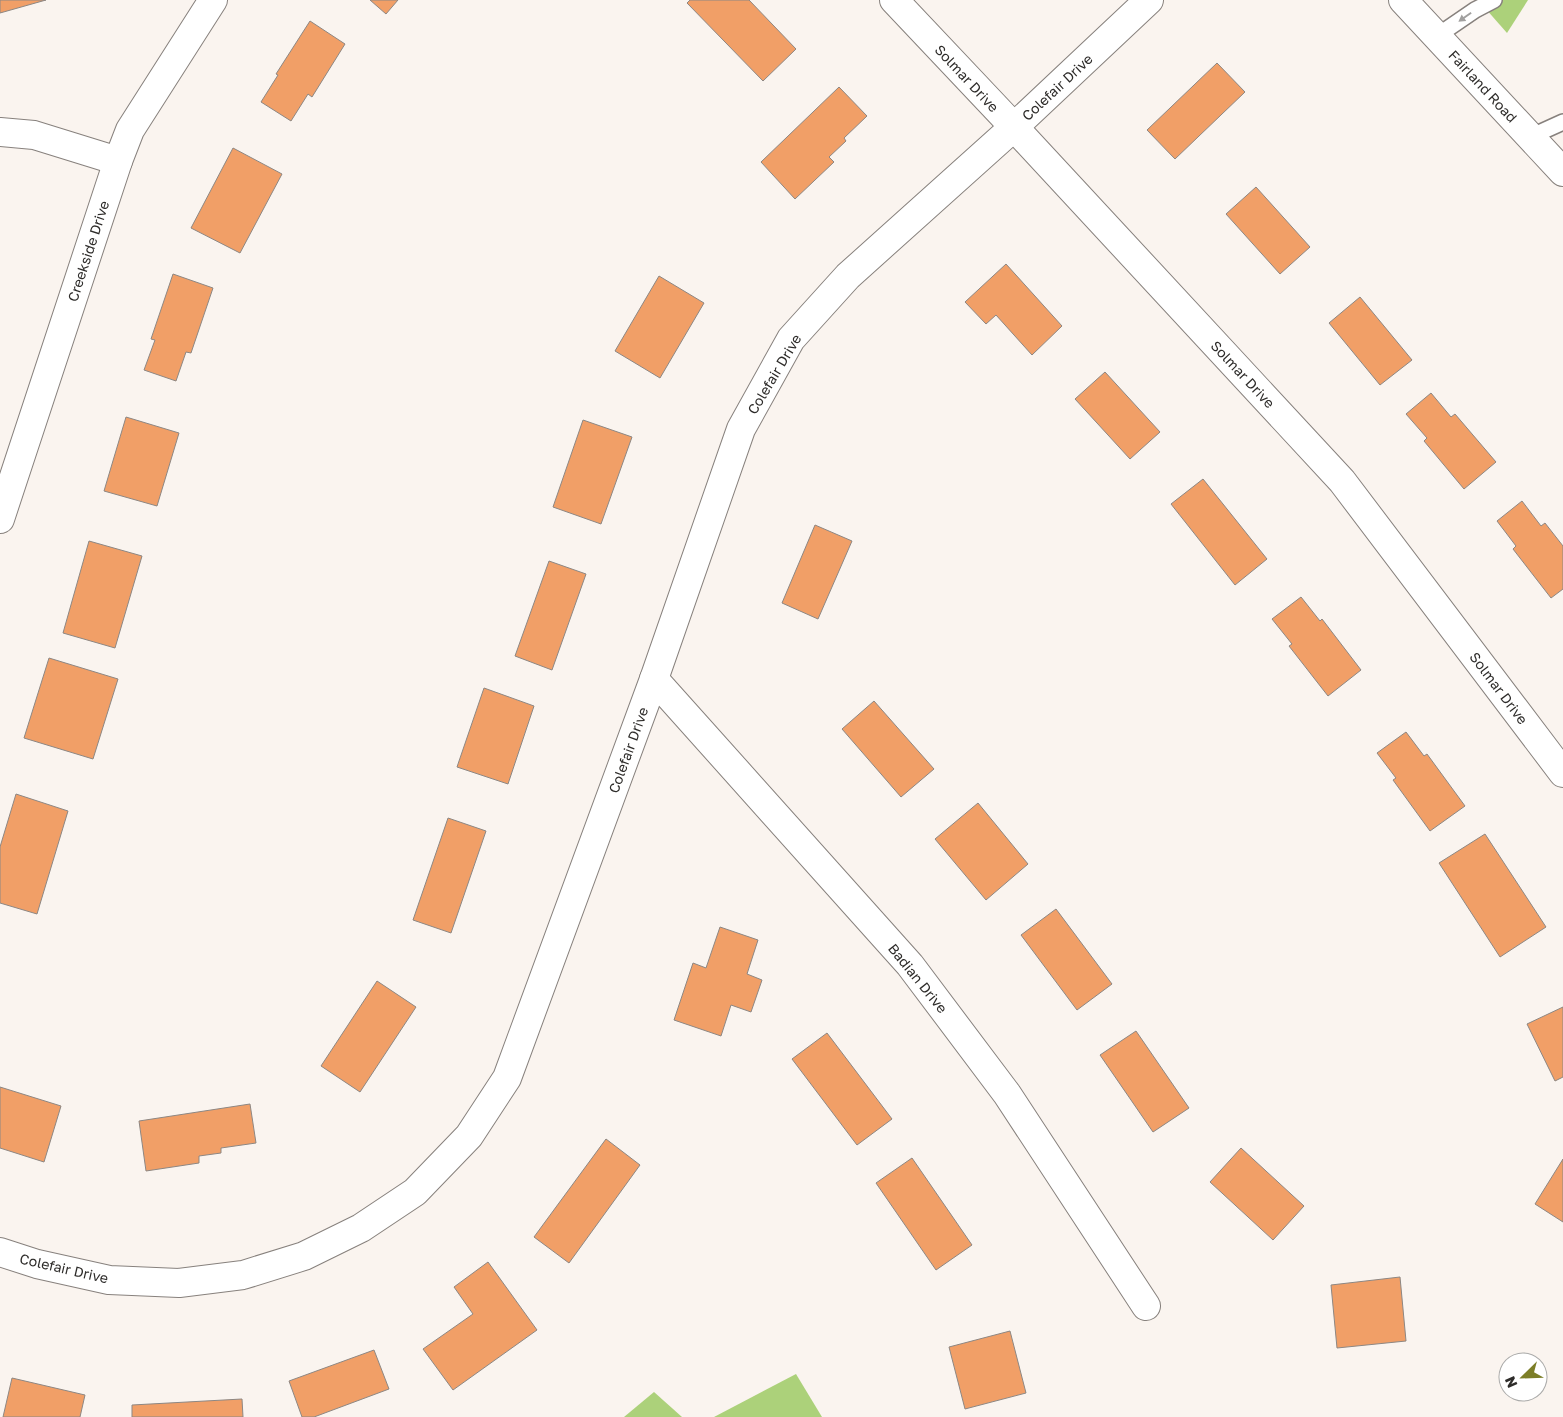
<svg xmlns="http://www.w3.org/2000/svg" width="1563" height="1417" font-family="'Golos Text',sans-serif">
<style>
.forest{fill:#acd17a}
.building{fill:#f19f67;stroke:#8d8783}
.lines{fill:none;stroke-linecap:round;stroke-linejoin:round}
.service-casing{stroke:#87817d;stroke-width:18}
.minor-casing{stroke:#87817d;stroke-width:30}
.secondary-casing{stroke:#87817d;stroke-width:30}
.service{stroke:#fff;stroke-width:15}
.minor{stroke:#fff;stroke-width:28}
.secondary{stroke:#fff;stroke-width:28}
.oneway{fill:#a1a09f}
.labels{text-anchor:middle;dominant-baseline:central;stroke-width:4;stroke-linejoin:round;paint-order:stroke}
.street-label{font-size:14px;fill:#2e2c2a;stroke:#fff}
</style>
<rect width="100%" height="100%" fill="#faf4ef"/>
<!-- forest -->
<g class="forest">
<path d="M 1478,0 L 1528,0 L 1507,33 Z"/>
<path d="M 796,1374 L 822,1417 L 714,1417 Z"/>
<path d="M 654,1392 L 682,1417 L 624,1417 Z"/>
</g>
<!-- building -->
<g class="building">
<path d="M 0,0 L 46,0 L 0,13 Z"/>
<path d="M 370,0 L 398,0 L 386,14 Z"/>
<path d="M 690,0 L 749,0 L 796,49 L 763,81 L 687,3 Z"/>
<path d="M 310,21 L 345,44 L 312,97 L 308,94 L 291,121 L 261,102 L 278,75 L 276,74 Z"/>
<path d="M 1217,63 L 1245,92 L 1175,159 L 1147,130 Z"/>
<path d="M 839,87 L 867,116 L 844,138 L 846,141 L 829,157 L 834,162 L 795,199 L 761,162 Z"/>
<path d="M 233,148 L 282,174 L 240,253 L 191,228 Z"/>
<path d="M 1256,187 L 1310,247 L 1280,274 L 1226,214 Z"/>
<path d="M 1006,264 L 1062,326 L 1032,355 L 996,315 L 986,324 L 965,302 Z"/>
<path d="M 173,274 L 213,288 L 191,353 L 186,352 L 176,381 L 144,370 L 155,340 L 151,339 Z"/>
<path d="M 659,276 L 704,303 L 660,378 L 615,351 Z"/>
<path d="M 1360,297 L 1412,360 L 1380,385 L 1329,323 Z"/>
<path d="M 1105,372 L 1160,432 L 1130,459 L 1075,399 Z"/>
<path d="M 1431,393 L 1451,417 L 1455,414 L 1496,462 L 1464,489 L 1424,441 L 1427,438 L 1406,414 Z"/>
<path d="M 126,417 L 179,433 L 157,506 L 104,491 Z"/>
<path d="M 583,420 L 632,437 L 601,524 L 553,507 Z"/>
<path d="M 1203,479 L 1267,559 L 1235,585 L 1171,504 Z"/>
<path d="M 1522,501 L 1541,526 L 1545,523 L 1563,546 L 1563,589 L 1551,598 L 1513,549 L 1516,546 L 1497,521 Z"/>
<path d="M 815,525 L 852,541 L 818,619 L 782,603 Z"/>
<path d="M 89,541 L 142,556 L 115,648 L 63,633 Z"/>
<path d="M 549,561 L 586,574 L 552,670 L 515,656 Z"/>
<path d="M 1301,597 L 1320,621 L 1322,619 L 1361,670 L 1328,696 L 1289,646 L 1292,644 L 1272,619 Z"/>
<path d="M 49,658 L 118,679 L 93,759 L 24,738 Z"/>
<path d="M 484,688 L 534,706 L 508,784 L 457,767 Z"/>
<path d="M 874,701 L 934,769 L 901,797 L 842,729 Z"/>
<path d="M 1406,732 L 1424,756 L 1427,754 L 1465,806 L 1430,831 L 1393,780 L 1396,778 L 1377,753 Z"/>
<path d="M 16,794 L 68,811 L 37,914 L 0,903 L 0,847 Z"/>
<path d="M 978,803 L 1028,864 L 986,900 L 935,839 Z"/>
<path d="M 448,818 L 486,831 L 451,933 L 413,920 Z"/>
<path d="M 1485,834 L 1546,927 L 1500,957 L 1439,863 Z"/>
<path d="M 1056,909 L 1112,984 L 1077,1010 L 1021,935 Z"/>
<path d="M 720,927 L 758,940 L 747,974 L 762,980 L 751,1012 L 731,1005 L 721,1036 L 674,1020 L 693,963 L 706,968 Z"/>
<path d="M 377,981 L 416,1007 L 360,1092 L 321,1066 Z"/>
<path d="M 1563,1007 L 1563,1077 L 1555,1081 L 1527,1024 Z"/>
<path d="M 1136,1031 L 1189,1108 L 1153,1132 L 1100,1055 Z"/>
<path d="M 827,1033 L 892,1119 L 857,1145 L 792,1059 Z"/>
<path d="M 0,1087 L 61,1106 L 44,1162 L 0,1148 Z"/>
<path d="M 250,1104 L 256,1143 L 221,1148 L 221,1153 L 199,1156 L 199,1163 L 146,1171 L 139,1121 Z"/>
<path d="M 606,1139 L 640,1165 L 569,1263 L 534,1237 Z"/>
<path d="M 1241,1148 L 1304,1206 L 1273,1240 L 1210,1182 Z"/>
<path d="M 912,1158 L 972,1245 L 936,1270 L 876,1183 Z"/>
<path d="M 1563,1159 L 1563,1222 L 1535,1204 Z"/>
<path d="M 488,1262 L 537,1330 L 453,1390 L 423,1349 L 473,1314 L 454,1287 Z"/>
<path d="M 1400,1277 L 1406,1341 L 1337,1348 L 1331,1285 Z"/>
<path d="M 1010,1331 L 1026,1393 L 965,1409 L 949,1347 Z"/>
<path d="M 374,1350 L 389,1389 L 314,1417 L 302,1417 L 289,1381 Z"/>
<path d="M 12,1378 L 85,1395 L 80,1417 L 3,1417 Z"/>
<path d="M 242,1399 L 243,1417 L 132,1417 L 132,1405 Z"/>
</g>
<g class="lines">
<defs>
<g id="service">
<path d="M 1437,36 L 1475,10 L 1494,0"/>
<path d="M 1530,137 L 1563,122"/>
</g>
<g id="minor">
<path d="M 894,0 L 1014,127 L 1342,481 L 1563,773"/>
<path d="M 0,132 L 34,135 L 118,161"/>
<path d="M 0,519 L 118,161 L 130,130 L 213,0"/>
<path d="M 654,679 L 910,965 L 1007,1094 L 1146,1306"/>
<path d="M 0,1252 L 37,1264 L 109,1280 L 179,1283 L 243,1275 L 304,1256 L 361,1228 L 415,1192 L 469,1136 L 507,1078 L 654,679 L 741,429 L 791,339 L 848,276 L 1014,127 L 1149,0"/>
</g>
<path id="secondary" d="M 1403,0 L 1563,172"/>
</defs>
<!-- service casing -->
<use href="#service" class="service-casing"/>
<!-- minor casing -->
<use href="#minor" class="minor-casing"/>
<!-- secondary casing -->
<use href="#secondary" class="secondary-casing"/>
<!-- service -->
<use href="#service" class="service"/>
<!-- minor -->
<use href="#minor" class="minor"/>
<!-- secondary -->
<use href="#secondary" class="secondary"/>
</g>
<!-- one-way arrows -->
<defs><path id="oneway-solid" d="M-6-.8H1V-3.2L6.5 0L1 3.2V.8H-6Z" transform="scale(1.25)"/></defs>
<use class="oneway" href="#oneway-solid" transform="translate(1465 17) rotate(145)"/>
<g class="labels">
<!-- street labels -->
<g class="street-label">
<text transform="translate(967 78) rotate(47)">Solmar Drive</text>
<text transform="translate(1483 86) rotate(47)">Fairland Road</text>
<text transform="translate(1057 87) rotate(-43)">Colefair Drive</text>
<text transform="translate(88 251) rotate(-72)">Creekside Drive</text>
<text transform="translate(774 374) rotate(-59)">Colefair Drive</text>
<text transform="translate(1243 374) rotate(47)">Solmar Drive</text>
<text transform="translate(1499 688) rotate(53)">Solmar Drive</text>
<text transform="translate(628 750) rotate(-70)">Colefair Drive</text>
<text transform="translate(918 978) rotate(51)">Badian Drive</text>
<text transform="translate(64 1268) rotate(13)">Colefair Drive</text>
</g>
</g>
<!-- north arrow -->
<g transform="translate(1523 1377) rotate(247)"><circle r="24" fill="#ffffff" stroke="#ababaa"/>
<path d="M0-4L9 19L0 12L-9 19Z" fill="#7c7e27"/>
<text y="-8" font-size="14" font-weight="bold" text-anchor="middle" fill="#2e2c2a">N</text>
</g>
</svg>
